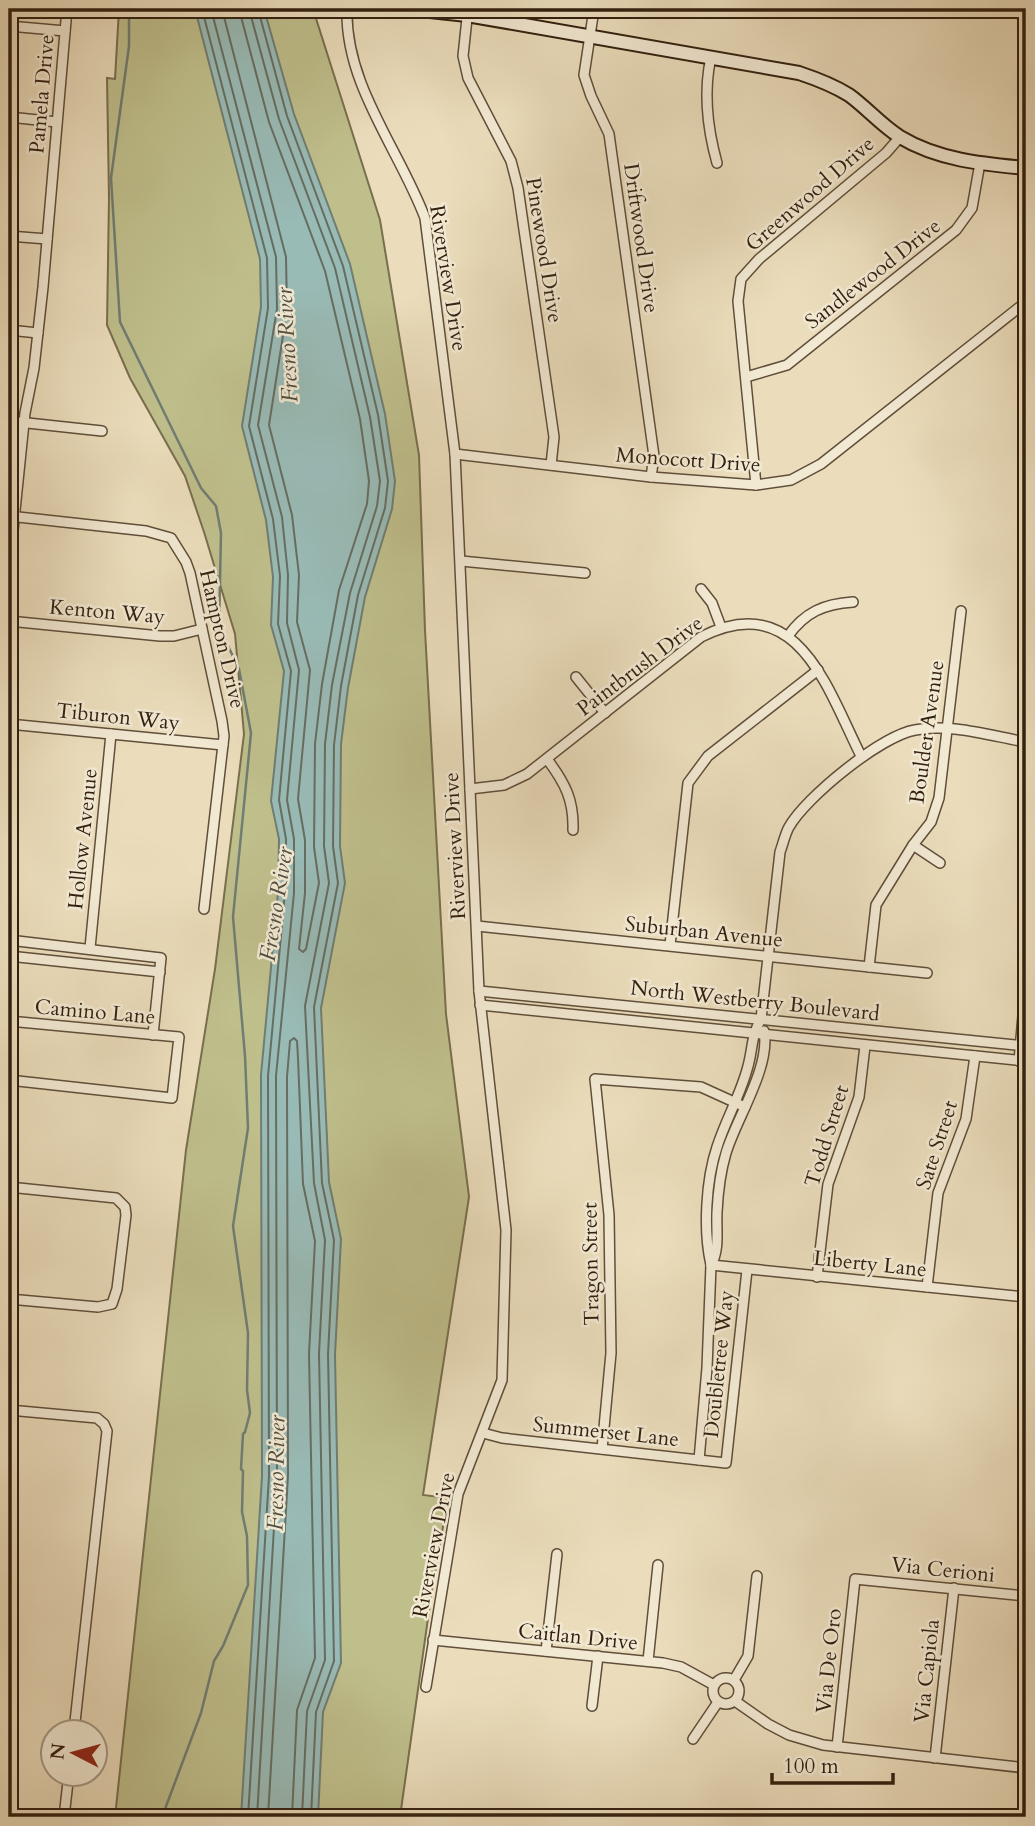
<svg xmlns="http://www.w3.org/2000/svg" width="1035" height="1826" font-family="Cardo,serif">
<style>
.grass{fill:#bfbf8c;stroke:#786f4e;stroke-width:2}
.water{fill:#99bbb6;stroke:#707d73;stroke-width:2}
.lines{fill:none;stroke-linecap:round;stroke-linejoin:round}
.shore{stroke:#666d62;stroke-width:2}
.stream{stroke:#707d73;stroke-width:2.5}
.street-casing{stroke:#604e3a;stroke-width:12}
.secondary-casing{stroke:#321f0f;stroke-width:16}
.street{stroke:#f2e9d3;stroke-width:9}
.secondary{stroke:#f2e9d3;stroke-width:12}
.labels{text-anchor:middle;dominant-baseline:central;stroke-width:5;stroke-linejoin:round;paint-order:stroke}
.street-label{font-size:21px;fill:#321f0f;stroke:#f2e9d3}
.water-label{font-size:23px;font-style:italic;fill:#514e41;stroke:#f2e9d3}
</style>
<rect width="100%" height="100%" fill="#ebddbc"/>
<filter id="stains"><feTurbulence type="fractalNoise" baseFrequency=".00286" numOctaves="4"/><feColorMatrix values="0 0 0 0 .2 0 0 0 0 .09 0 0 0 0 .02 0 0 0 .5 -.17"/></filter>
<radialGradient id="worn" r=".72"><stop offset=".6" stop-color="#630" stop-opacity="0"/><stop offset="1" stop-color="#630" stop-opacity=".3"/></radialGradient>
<!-- grass -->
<path class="grass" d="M 119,9 L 313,9 L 380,220 L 419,455 L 425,630 L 446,1014 L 469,1197 L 423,1495 L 448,1498 L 432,1590 L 400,1817 L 115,1817 L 186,1150 L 215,969 L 244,734 L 235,634 L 204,532 L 185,476 L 130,378 L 107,325 L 109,198 L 107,78 L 115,79 Z"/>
<!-- water -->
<path class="water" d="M 195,9 L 264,9 L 294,114 L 350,264 L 385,414 L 395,481 L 392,509 L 365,597 L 348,688 L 341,744 L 340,846 L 345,883 L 321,1008 L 329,1182 L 341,1239 L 335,1355 L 341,1663 L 323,1712 L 318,1817 L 241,1817 L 262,1476 L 261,1075 L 278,892 L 279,839 L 271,801 L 284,671 L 271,625 L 273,577 L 266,520 L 242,426 L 261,307 L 260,259 Z"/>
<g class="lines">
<!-- shore -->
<g class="shore">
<path d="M 202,9 L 267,258 L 268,308 L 249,426 L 273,519 L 280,576 L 278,624 L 291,671 L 279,800 L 286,839 L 285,892 L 268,1076 L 269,1476 L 248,1817"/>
<path d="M 211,9 L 276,257 L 277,309 L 258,425 L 282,517 L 288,575 L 287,623 L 299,670 L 287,800 L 294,839 L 294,893 L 276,1076 L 277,1476 L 257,1817"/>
<path d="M 222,9 L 286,257 L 287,310 L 269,425 L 292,515 L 299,575 L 297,622 L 310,670 L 298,799 L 305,840 L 305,893 L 299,949 L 303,952 L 306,949 L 319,883 L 314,847 L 315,744 L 322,684 L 339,590 L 367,504 L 369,481 L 360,419 L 325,271 L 269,122 L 239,9"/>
<path d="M 249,9 L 279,119 L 335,268 L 370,417 L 380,481 L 377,506 L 350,593 L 332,685 L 325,744 L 324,846 L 329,883 L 305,1006 L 314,1183 L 325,1240 L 319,1354 L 325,1660 L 307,1711 L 302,1817"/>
<path d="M 258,9 L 287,116 L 343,266 L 378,415 L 388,481 L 385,508 L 358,595 L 341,686 L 334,745 L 333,846 L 338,883 L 314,1007 L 322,1183 L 334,1240 L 328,1354 L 334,1661 L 316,1712 L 311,1817"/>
<path d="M 268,1817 L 288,1476 L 287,1077 L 290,1041 L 294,1038 L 297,1041 L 298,1058 L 303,1184 L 315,1241 L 309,1354 L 315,1658 L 297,1710 L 292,1817"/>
</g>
<!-- stream -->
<path class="stream" d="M 129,9 L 129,46 L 111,178 L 120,322 L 201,488 L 216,506 L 221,533 L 219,627 L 239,669 L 251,733 L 233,917 L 245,1056 L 248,1128 L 233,1226 L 248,1333 L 247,1390 L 250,1413 L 245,1432 L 243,1434 L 241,1469 L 243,1471 L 242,1512 L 247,1536 L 248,1585 L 223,1646 L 214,1661 L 201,1713 L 162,1817"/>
<defs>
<g id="street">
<path d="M 347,9 C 345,85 399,149 425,218 L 455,454 L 479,991 L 506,1230 L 502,1380 L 458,1494 L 426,1687"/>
<path d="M 468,9 L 463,56 L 468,78 L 511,161 L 518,188 L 554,437 L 551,465"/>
<path d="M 594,9 L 584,75 L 591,96 L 609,134 L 654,456 L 651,477"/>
<path d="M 967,9 L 1026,14"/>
<path d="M 9,26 L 65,31"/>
<path d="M 711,57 C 703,93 707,127 717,163"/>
<path d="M 9,117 L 57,122"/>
<path d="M 9,236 L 47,239"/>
<path d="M 9,330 L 38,333"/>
<path d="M 746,377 L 787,365 L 956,230 L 972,208 L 980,163"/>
<path d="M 9,421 L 102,431"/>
<path d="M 455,454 L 651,477 L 756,485 L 791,480 L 821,464 L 1026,302"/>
<path d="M 756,485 L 738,301 L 741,279 L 759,259 L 886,153 L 900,137"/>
<path d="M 9,516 L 146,531 L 171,538 L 186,562 L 190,573 L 222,721 L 224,736 L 204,909"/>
<path d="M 461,561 L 585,573"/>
<path d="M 9,569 L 25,413 L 34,368 L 43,287 L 67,9"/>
<path d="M 701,589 L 712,603 L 721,627"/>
<path d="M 9,621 L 160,636 L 174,636 L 202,629"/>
<path d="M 788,636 C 805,612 824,604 853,602"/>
<path d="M 576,677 L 605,713"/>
<path d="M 9,724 L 223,745"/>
<path d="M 547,759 C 565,783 574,800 573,830"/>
<path d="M 470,789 L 504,785 L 527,774 L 701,637 C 798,588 827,688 861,756"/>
<path d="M 913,845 L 940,863"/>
<path d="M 477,926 L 927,973"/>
<path d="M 9,940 L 161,958 L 153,1035"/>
<path d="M 670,945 L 688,783 L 708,756 L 818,670"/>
<path d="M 90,948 L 111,734"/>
<path d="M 9,956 L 160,972"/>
<path d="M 869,967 L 876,905 L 913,845 L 931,822 L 939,798 L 961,611"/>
<path d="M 479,991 L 1026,1046"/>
<path d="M 480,1005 L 1026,1061"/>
<path d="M 9,1021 L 179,1037 L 172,1098 L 9,1080"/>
<path d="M 1019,1061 L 1026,982"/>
<path d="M 9,1187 L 116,1198 L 125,1207 L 126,1215 L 117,1289 L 112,1304 L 98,1307 L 9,1299"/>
<path d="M 711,1265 L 1026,1297"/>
<path d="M 711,1265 C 720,1249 716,1230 717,1212 C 718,1192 720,1173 726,1153 C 736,1119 771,1067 764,1031"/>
<path d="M 817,1277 L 828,1184 L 859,1097 L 865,1046"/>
<path d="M 927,1287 L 938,1193 L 966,1119 L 975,1056"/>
<path d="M 9,1410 L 97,1418 L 104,1424 L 107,1431 L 74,1731"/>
<path d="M 483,1433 L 502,1438 L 726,1463 L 747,1270"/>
<path d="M 602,1449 L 611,1353 L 609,1215 L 595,1079 L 701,1087 L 745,1107"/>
<path d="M 699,1460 L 707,1368 L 711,1265 C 703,1230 706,1180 717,1147 C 726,1119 741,1094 748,1066 C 753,1048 751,1036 761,1019 L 780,852 C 783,844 785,834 789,827 C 806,797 881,736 915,730 C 950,723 991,736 1026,742"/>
<path d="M 433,1640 L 663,1663 L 681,1667 L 714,1685"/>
<path d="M 546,1651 L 557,1554"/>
<path d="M 648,1661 L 658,1565"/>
<circle cx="726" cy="1691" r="13"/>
<path d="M 734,1680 L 748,1656 L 757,1576"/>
<path d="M 735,1701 L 768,1724 L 789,1735 L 823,1745 L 1026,1768"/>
<path d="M 592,1706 L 598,1656"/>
<path d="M 693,1739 L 718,1702"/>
<path d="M 837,1747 L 855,1579 L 1026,1596"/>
<path d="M 935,1758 L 954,1588"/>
<path d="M 64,1817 L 69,1773"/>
</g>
<path id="secondary" d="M 411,9 L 467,15 L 799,73 C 817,79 833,85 849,95 C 867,108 881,125 900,137 C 938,160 983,164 1026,168"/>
</defs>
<!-- street casing -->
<use href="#street" class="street-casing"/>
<!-- secondary casing -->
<use href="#secondary" class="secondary-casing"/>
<!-- street -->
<use href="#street" class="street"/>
<!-- secondary -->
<use href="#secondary" class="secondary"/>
</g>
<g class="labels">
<!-- street labels -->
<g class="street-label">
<text transform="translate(42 94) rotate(-85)">Pamela Drive</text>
<text transform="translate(810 194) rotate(-41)">Greenwood Drive</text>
<text transform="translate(641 238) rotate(82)">Driftwood Drive</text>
<text transform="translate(544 250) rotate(81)">Pinewood Drive</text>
<text transform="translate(873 274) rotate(-38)">Sandlewood Drive</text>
<text transform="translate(448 278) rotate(81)">Riverview Drive</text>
<text transform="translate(688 460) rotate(4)">Monocott Drive</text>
<text transform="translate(107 612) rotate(5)">Kenton Way</text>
<text transform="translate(222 639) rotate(77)">Hampton Drive</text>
<text transform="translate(640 666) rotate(-37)">Paintbrush Drive</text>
<text transform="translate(118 717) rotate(6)">Tiburon Way</text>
<text transform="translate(927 732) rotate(-82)">Boulder Avenue</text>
<text transform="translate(83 839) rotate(-84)">Hollow Avenue</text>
<text transform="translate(455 846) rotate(-93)">Riverview Drive</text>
<text transform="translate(704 932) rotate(6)">Suburban Avenue</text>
<text transform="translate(755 1001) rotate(6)">North Westberry Boulevard</text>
<text transform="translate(95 1012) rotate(5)">Camino Lane</text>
<text transform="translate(827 1136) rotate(-73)">Todd Street</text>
<text transform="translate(937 1145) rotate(-72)">Sate Street</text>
<text transform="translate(591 1264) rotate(-91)">Tragon Street</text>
<text transform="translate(870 1264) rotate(6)">Liberty Lane</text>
<text transform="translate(719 1364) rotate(-84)">Doubletree Way</text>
<text transform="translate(606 1432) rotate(6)">Summerset Lane</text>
<text transform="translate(434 1545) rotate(-79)">Riverview Drive</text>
<text transform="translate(943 1570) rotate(6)">Via Cerioni</text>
<text transform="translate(578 1637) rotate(6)">Caitlan Drive</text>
<text transform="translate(829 1661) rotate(-84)">Via De Oro</text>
<text transform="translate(927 1671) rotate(-84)">Via Capiola</text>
</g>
<!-- water labels -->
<g class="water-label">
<text transform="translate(287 345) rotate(-93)">Fresno River</text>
<text transform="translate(276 904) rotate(-81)">Fresno River</text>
<text transform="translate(276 1473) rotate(-89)">Fresno River</text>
</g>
</g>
<!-- margin -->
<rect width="1035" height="1826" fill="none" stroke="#ebddbc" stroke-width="35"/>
<rect x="10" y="10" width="1014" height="1805" fill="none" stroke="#321f0f" stroke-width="3.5"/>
<rect x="18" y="18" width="1000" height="1791" fill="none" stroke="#321f0f" stroke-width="2"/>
<!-- north arrow -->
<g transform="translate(74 1753) rotate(276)"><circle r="33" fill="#f2e9d3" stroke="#a59885" stroke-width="2"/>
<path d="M0-5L12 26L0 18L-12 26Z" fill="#8f2418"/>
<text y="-10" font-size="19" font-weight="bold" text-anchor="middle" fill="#321f0f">N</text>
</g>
<!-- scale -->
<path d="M772 1773v10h121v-10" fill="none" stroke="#321f0f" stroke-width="3.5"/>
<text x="783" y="1773" font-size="21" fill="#321f0f" stroke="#f2e9d3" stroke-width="5" paint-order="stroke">100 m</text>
<rect width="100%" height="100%" filter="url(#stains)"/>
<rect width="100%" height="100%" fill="url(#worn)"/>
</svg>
